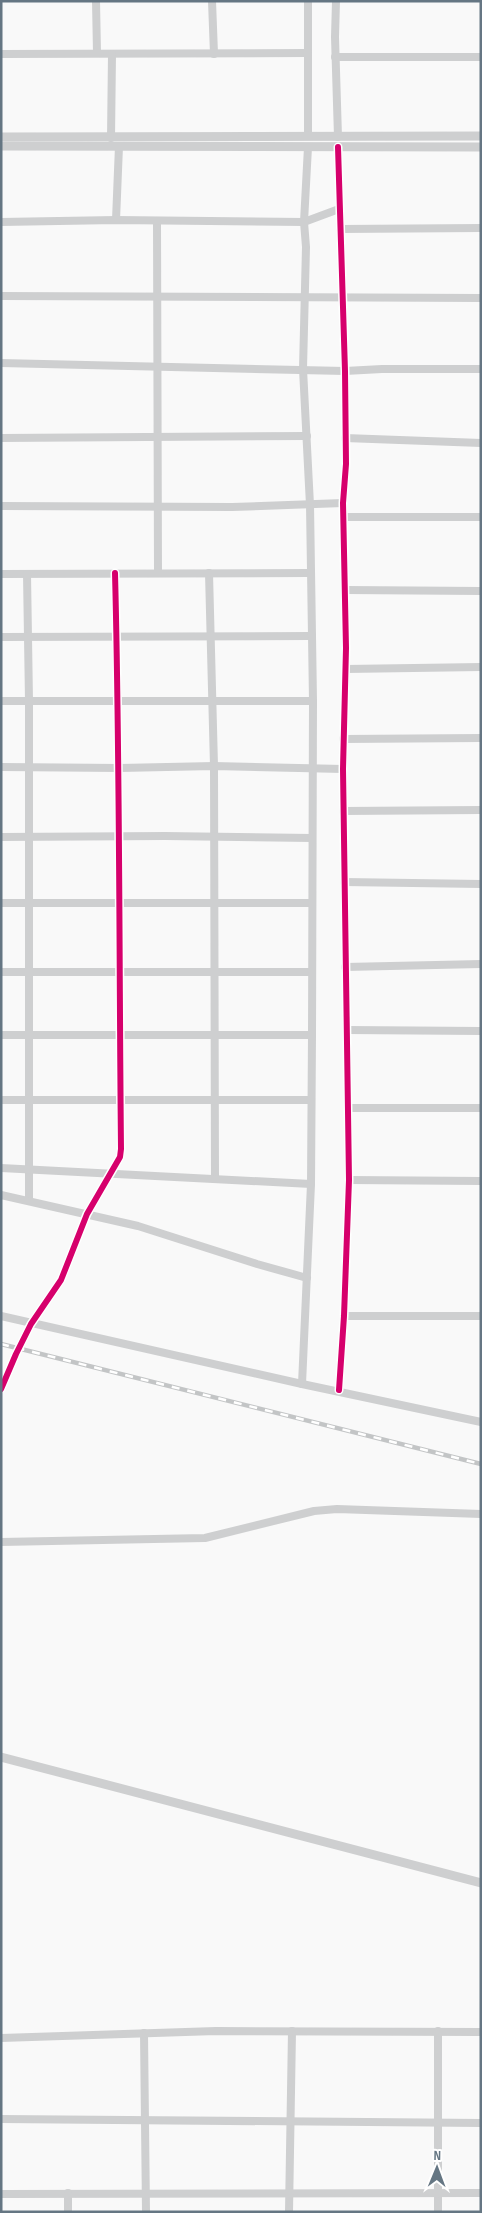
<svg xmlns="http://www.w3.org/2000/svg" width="482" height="2213" font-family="'Sofia Sans Condensed',sans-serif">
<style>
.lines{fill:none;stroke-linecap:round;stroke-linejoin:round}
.minor{stroke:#cecfd0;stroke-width:8}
.tertiary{stroke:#cecfd0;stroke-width:9}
.rail-casing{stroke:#c3c5c6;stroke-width:4.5}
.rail{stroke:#fff;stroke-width:2.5;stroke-dasharray:8;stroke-linecap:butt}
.cycleway-casing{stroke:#fff;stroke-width:9}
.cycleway{stroke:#d6006c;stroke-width:6}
</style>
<rect width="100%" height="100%" fill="#f9f9f9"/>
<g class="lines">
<!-- minor -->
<g class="minor">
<path d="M 96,1 L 97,53"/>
<path d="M 212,1 L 214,54"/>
<path d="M 308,1 L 308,136"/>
<path d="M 336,1 L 335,37 L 338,137"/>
<path d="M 1,54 L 308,53"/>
<path d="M 335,57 L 481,57"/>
<path d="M 111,138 L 112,54"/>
<path d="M 338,147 L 345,371 L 346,464 L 343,503 L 346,648 L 343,769 L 349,1180 L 344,1316 L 339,1390"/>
<path d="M 116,220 L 119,146"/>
<path d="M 157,221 L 158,573"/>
<path d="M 1,222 L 116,220 L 304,222 L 339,209"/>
<path d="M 340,229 L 481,228"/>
<path d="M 1,296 L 481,298"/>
<path d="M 1,363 L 345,371 L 382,369 L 481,369"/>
<path d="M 1,438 L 307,436"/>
<path d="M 345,438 L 481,443"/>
<path d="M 1,506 L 232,507 L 343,503"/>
<path d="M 344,517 L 481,517"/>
<path d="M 209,573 L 214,766 L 215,1179"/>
<path d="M 1,574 L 309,573"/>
<path d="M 27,574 L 29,701 L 29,1200"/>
<path d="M 346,590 L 481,591"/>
<path d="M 1,637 L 311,636"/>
<path d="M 346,669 L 481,667"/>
<path d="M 1,701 L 313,701"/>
<path d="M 343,739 L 481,738"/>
<path d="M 1,767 L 120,768 L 214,766 L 343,769"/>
<path d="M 343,811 L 481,810"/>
<path d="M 1,837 L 165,836 L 312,838"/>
<path d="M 344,882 L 481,884"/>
<path d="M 1,903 L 312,903"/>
<path d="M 345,967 L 481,964"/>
<path d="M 1,972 L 312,972"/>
<path d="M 347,1030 L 481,1031"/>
<path d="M 1,1035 L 312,1035"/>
<path d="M 1,1100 L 310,1100"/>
<path d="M 349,1108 L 481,1108"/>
<path d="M 1,1168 L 311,1184"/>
<path d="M 349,1180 L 481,1181"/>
<path d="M 1,1195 L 138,1226 L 257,1264 L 307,1278"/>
<path d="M 1,1316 L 302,1384 L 481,1422"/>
<path d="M 344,1316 L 481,1316"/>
<path d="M 302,1384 L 311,1184 L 312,1035 L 313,701 L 310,505 L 303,369 L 306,247 L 304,222 L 308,147"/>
<path d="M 1,1389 L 16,1354 L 31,1324 L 61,1280 L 87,1214 L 120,1157 L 121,1149 C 119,957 120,765 115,573"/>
<path d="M 1,1542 L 205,1538 L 314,1511 L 337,1509 L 481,1514"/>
<path d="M 438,2031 L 438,2212"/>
<path d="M 144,2033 L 146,2212"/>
<path d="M 1,2038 L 216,2031 L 481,2032"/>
<path d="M 1,2119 L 481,2123"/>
<path d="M 1,2194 L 481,2193"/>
<path d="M 68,2212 L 68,2193"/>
<path d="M 289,2212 L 292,2031"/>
</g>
<!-- tertiary -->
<g class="tertiary">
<path d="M 1,137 L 481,136"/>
<path d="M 1,146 L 481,147"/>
<path d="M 1,1757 L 481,1883"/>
</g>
<defs>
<path id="rail" d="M 1,1344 L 481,1464"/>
</defs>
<!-- rail casing -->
<use href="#rail" class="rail-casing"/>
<!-- rail -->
<use href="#rail" class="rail"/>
<defs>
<g id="cycleway">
<path d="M 338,147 L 345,371 L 346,464 L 343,503 L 346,648 L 343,769 L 349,1180 L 344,1316 L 339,1390"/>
<path d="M 1,1389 L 16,1354 L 31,1324 L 61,1280 L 87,1214 L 120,1157 L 121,1149 C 119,957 120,765 115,573"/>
</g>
</defs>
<!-- cycleway casing -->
<use href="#cycleway" class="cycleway-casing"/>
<!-- cycleway -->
<use href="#cycleway" class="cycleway"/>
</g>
<!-- border -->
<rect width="482" height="2213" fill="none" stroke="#657683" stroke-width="5"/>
<!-- north arrow -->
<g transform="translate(437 2168) rotate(1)" stroke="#ffffff" stroke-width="4" paint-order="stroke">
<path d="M0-4L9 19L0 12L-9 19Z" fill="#657683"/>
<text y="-8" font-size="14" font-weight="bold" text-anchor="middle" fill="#657683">N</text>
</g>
</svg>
